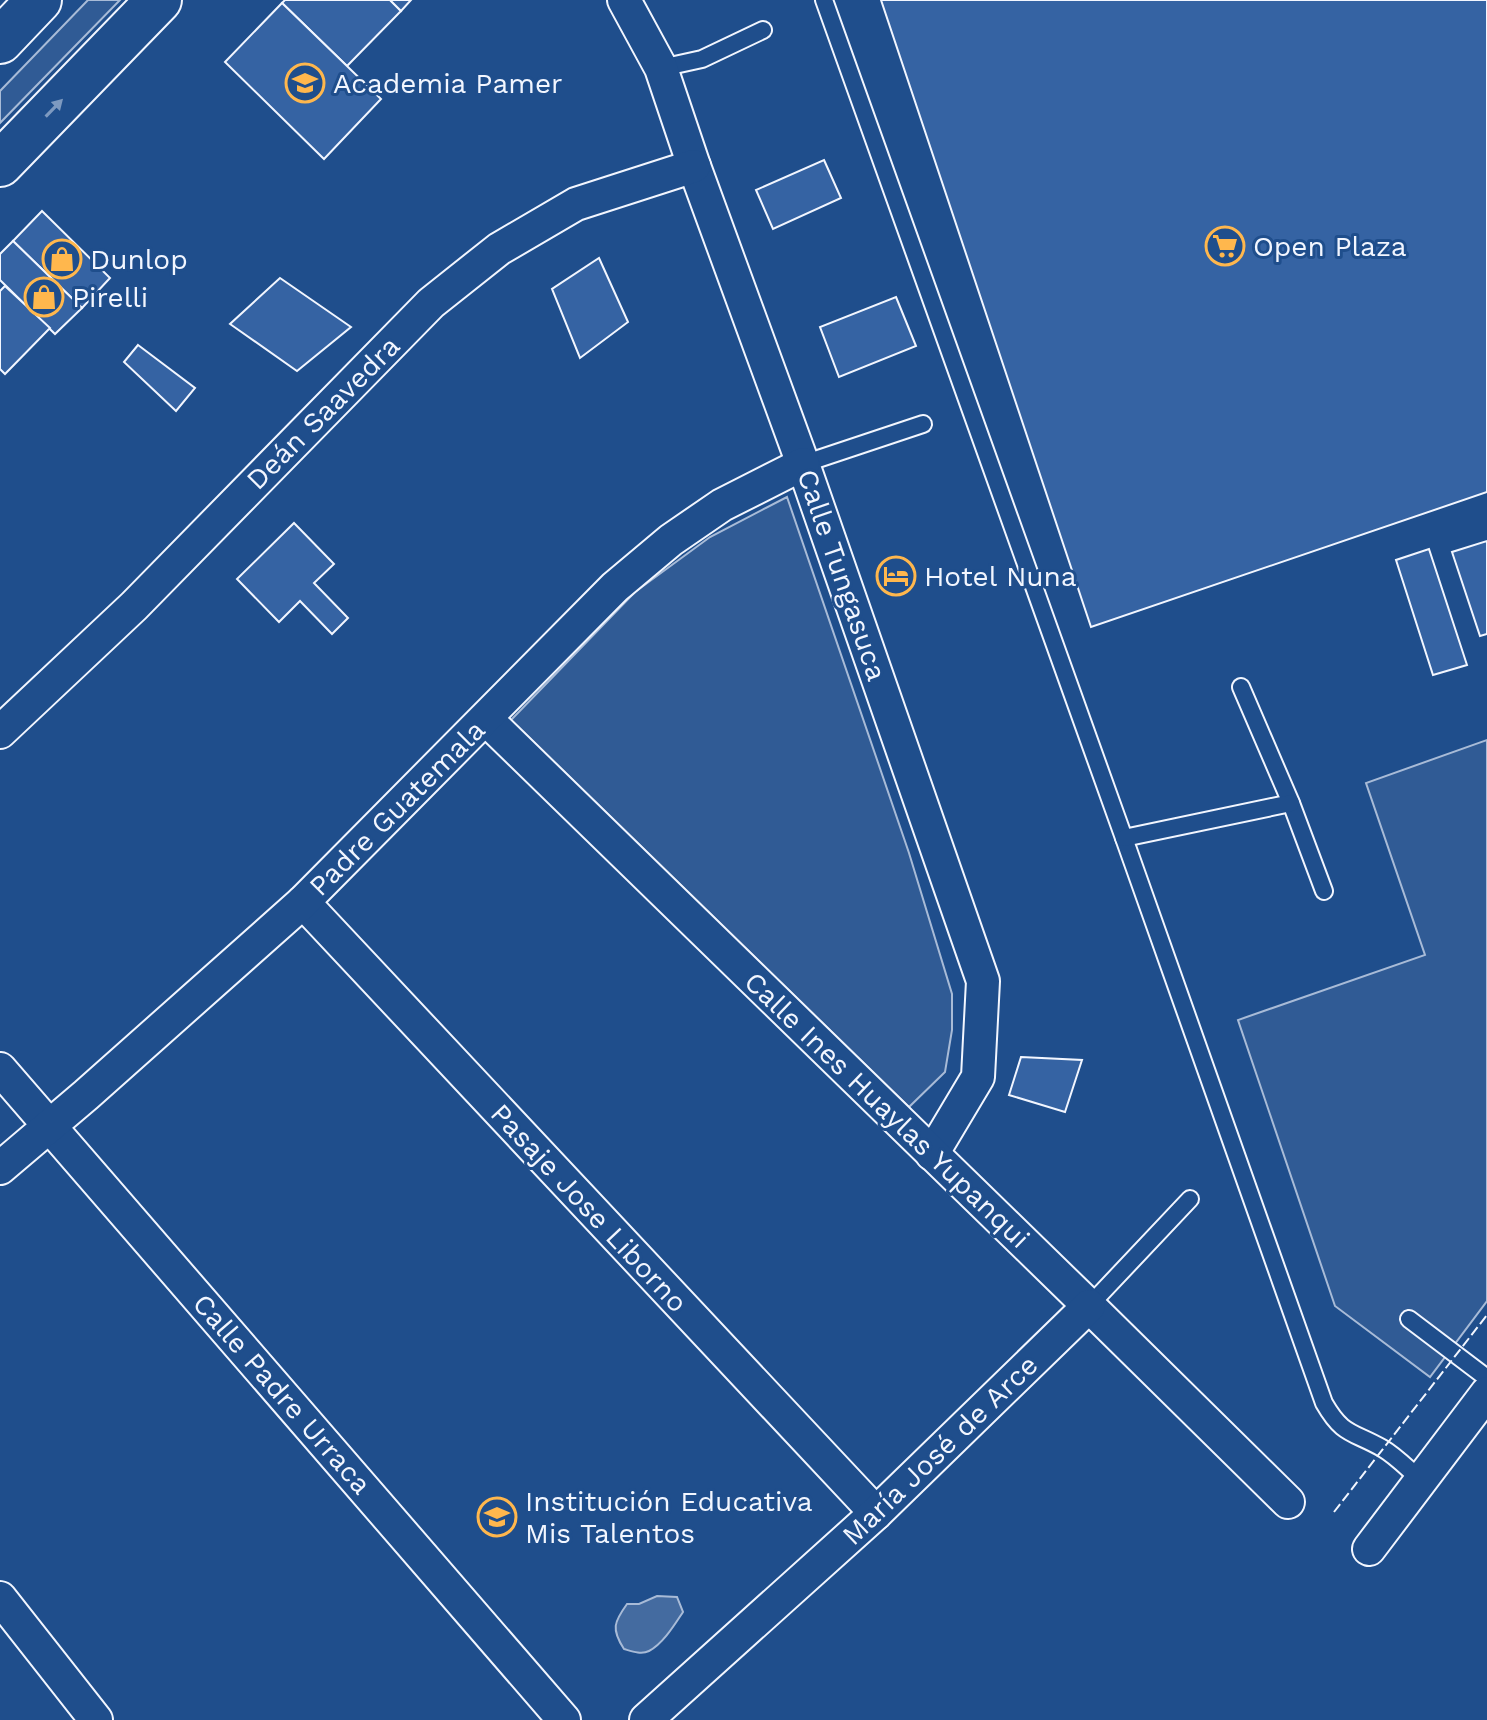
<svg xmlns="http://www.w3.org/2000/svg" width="1487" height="1720" font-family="'Work Sans',sans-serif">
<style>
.built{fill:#305b95;stroke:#a8bbd7;stroke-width:2}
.water{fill:#446ba0;stroke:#a8bbd7;stroke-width:2}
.building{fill:#3563a3;stroke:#f2f6ff;stroke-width:2}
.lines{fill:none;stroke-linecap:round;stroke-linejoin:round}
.lane-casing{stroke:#f2f6ff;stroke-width:20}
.street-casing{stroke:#f2f6ff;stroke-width:36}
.primary-casing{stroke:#f2f6ff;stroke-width:48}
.lane{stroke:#1f4e8c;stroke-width:16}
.street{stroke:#1f4e8c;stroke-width:32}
.primary{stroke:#1f4e8c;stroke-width:44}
.fence{stroke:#f2f6ff;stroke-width:2;stroke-dasharray:10 4;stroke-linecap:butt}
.oneway{fill:#7e9ac0}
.labels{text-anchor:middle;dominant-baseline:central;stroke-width:6;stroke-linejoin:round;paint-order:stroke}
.poi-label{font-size:28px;fill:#f2f6ff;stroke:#1f4e8c;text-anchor:start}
.street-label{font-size:28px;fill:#f2f6ff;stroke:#1f4e8c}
</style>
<rect width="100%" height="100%" fill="#1f4e8c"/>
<!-- built -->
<g class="built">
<path d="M 88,0 L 120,0 L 0,123 L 0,91 Z"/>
<path d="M 787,497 L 909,853 L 952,994 L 952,1030 L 945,1072 L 909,1107 L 511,720 L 635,592 L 710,537 Z"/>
<path d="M 1487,740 L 1487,1301 L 1430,1377 L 1335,1306 L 1238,1020 L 1425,955 L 1366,783 Z"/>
</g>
<!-- water -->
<path class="water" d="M 657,1596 L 677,1597 L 683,1612 C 675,1624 663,1644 649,1651 C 641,1655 631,1651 624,1649 C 611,1629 614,1622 627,1604 L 639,1604 Z"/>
<!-- building -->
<g class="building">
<path d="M 285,0 L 390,0 L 401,11 L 347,66 L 282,3 Z"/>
<path d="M 390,0 L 411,0 L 401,11 Z"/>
<path d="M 881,0 L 1487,0 L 1487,492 L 1091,627 Z"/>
<path d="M 282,3 L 381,99 L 324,159 L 225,62 Z"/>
<path d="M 824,160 L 841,198 L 773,229 L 756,190 Z"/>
<path d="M 42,211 L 110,278 L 82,308 L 13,241 Z"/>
<path d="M 13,241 L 82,308 L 55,334 L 0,280 L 0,254 Z"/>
<path d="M 599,258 L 628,322 L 580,358 L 552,289 Z"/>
<path d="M 280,278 L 351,327 L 297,371 L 230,324 Z"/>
<path d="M 5,286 L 50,328 L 5,374 L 0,369 L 0,291 Z"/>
<path d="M 896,297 L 916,346 L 839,377 L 820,327 Z"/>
<path d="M 138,345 L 195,388 L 176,411 L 124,362 Z"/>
<path d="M 294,523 L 334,564 L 314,583 L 348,618 L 332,634 L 300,601 L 279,622 L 237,579 Z"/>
<path d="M 1487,541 L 1487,634 L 1480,636 L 1452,552 Z"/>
<path d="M 1429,549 L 1467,665 L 1433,675 L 1396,560 Z"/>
<path d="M 1021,1057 L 1082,1060 L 1065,1112 L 1009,1095 Z"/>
</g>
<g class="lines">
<defs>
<g id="lane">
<path d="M 824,0 L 1124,838 L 1324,1403 C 1343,1436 1352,1431 1382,1448 C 1396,1456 1408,1469 1421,1480"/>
<path d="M 661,68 L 702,59 L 763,30"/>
<path d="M 803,464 L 923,424"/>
<path d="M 1241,687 L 1291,803 L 1324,891"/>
<path d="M 1124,838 L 1291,803"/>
<path d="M 1089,1306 L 1190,1199"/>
<path d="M 1409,1319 L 1487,1378"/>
</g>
<g id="street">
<path d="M 624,0 L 661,68 L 694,166 L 803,464 L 983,981 L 978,1077 L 932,1154"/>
<path d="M 486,719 L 1089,1306 L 1288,1502"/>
<path d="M 0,732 L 134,606 L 431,303 L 499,249 L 576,204 L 694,166"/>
<path d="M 303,902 L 876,1513"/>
<path d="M 0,1069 L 564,1720"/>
<path d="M 0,1168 L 86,1095 L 303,902 L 615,587 L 671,540 L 722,505 L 803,464"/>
<path d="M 1369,1549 L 1487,1393"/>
<path d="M 0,1598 L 96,1720"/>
<path d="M 646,1720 L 876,1513 L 1089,1306"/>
</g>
<g id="primary">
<path d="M 0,41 L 39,0"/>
<path d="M 0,164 L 159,0"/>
</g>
</defs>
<!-- lane casing -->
<use href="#lane" class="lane-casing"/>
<!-- street casing -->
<use href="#street" class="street-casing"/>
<!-- primary casing -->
<use href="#primary" class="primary-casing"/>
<!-- lane -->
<use href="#lane" class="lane"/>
<!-- street -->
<use href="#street" class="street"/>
<!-- primary -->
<use href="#primary" class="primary"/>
<!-- fence -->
<path class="fence" d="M 1334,1512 L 1487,1315"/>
</g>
<!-- one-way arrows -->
<defs><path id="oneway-solid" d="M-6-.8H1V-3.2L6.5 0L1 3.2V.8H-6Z" transform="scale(2)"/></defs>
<use class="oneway" href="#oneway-solid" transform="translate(54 108) rotate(-46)"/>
<!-- icons -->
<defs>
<symbol id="school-ring" viewBox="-11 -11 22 22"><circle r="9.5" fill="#1f4e8c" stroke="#ffb74d" stroke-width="1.5"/><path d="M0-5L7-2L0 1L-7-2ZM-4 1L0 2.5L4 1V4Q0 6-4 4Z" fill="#ffb74d"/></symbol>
<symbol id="supermarket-ring" viewBox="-11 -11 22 22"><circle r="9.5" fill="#1f4e8c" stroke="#ffb74d" stroke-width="1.5"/><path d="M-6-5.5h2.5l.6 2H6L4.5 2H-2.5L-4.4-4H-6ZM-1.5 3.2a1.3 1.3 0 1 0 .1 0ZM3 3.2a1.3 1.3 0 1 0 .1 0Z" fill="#ffb74d"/></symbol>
<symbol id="shop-ring" viewBox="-11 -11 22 22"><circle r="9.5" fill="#1f4e8c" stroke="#ffb74d" stroke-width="1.5"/><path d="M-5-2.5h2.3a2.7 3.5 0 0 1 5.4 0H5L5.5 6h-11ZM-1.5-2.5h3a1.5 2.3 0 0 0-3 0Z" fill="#ffb74d"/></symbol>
<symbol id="hotel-ring" viewBox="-11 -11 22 22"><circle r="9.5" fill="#1f4e8c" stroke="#ffb74d" stroke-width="1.5"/><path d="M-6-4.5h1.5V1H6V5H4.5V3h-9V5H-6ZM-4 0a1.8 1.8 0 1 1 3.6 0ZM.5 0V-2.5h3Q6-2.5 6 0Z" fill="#ffb74d"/></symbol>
</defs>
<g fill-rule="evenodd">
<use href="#school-ring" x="283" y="61" width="44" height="44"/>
<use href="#supermarket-ring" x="1203" y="224" width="44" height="44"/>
<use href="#shop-ring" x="40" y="237" width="44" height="44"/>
<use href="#shop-ring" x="22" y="275" width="44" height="44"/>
<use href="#hotel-ring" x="874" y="554" width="44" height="44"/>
<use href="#school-ring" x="475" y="1495" width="44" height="44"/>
</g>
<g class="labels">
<!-- poi labels -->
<g class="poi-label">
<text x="333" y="83">Academia Pamer</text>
<text x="1253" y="246">Open Plaza</text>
<text x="90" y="259">Dunlop</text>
<text x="72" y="297">Pirelli</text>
<text x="924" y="576">Hotel Nuna</text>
<text x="525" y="1501">Institución Educativa<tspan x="525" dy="32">Mis Talentos</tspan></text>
</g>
<!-- street labels -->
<g class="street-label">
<text transform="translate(323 413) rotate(-45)">Deán Saavedra</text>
<text transform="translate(842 575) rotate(71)">Calle Tungasuca</text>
<text transform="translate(397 808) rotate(-45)">Padre Guatemala</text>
<text transform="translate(887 1110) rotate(44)">Calle Ines Huaylas Yupanqui</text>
<text transform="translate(589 1208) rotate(47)">Pasaje Jose Liborno</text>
<text transform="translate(282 1394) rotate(49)">Calle Padre Urraca</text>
<text transform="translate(940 1450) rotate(-44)">María José de Arce</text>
</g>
</g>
</svg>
